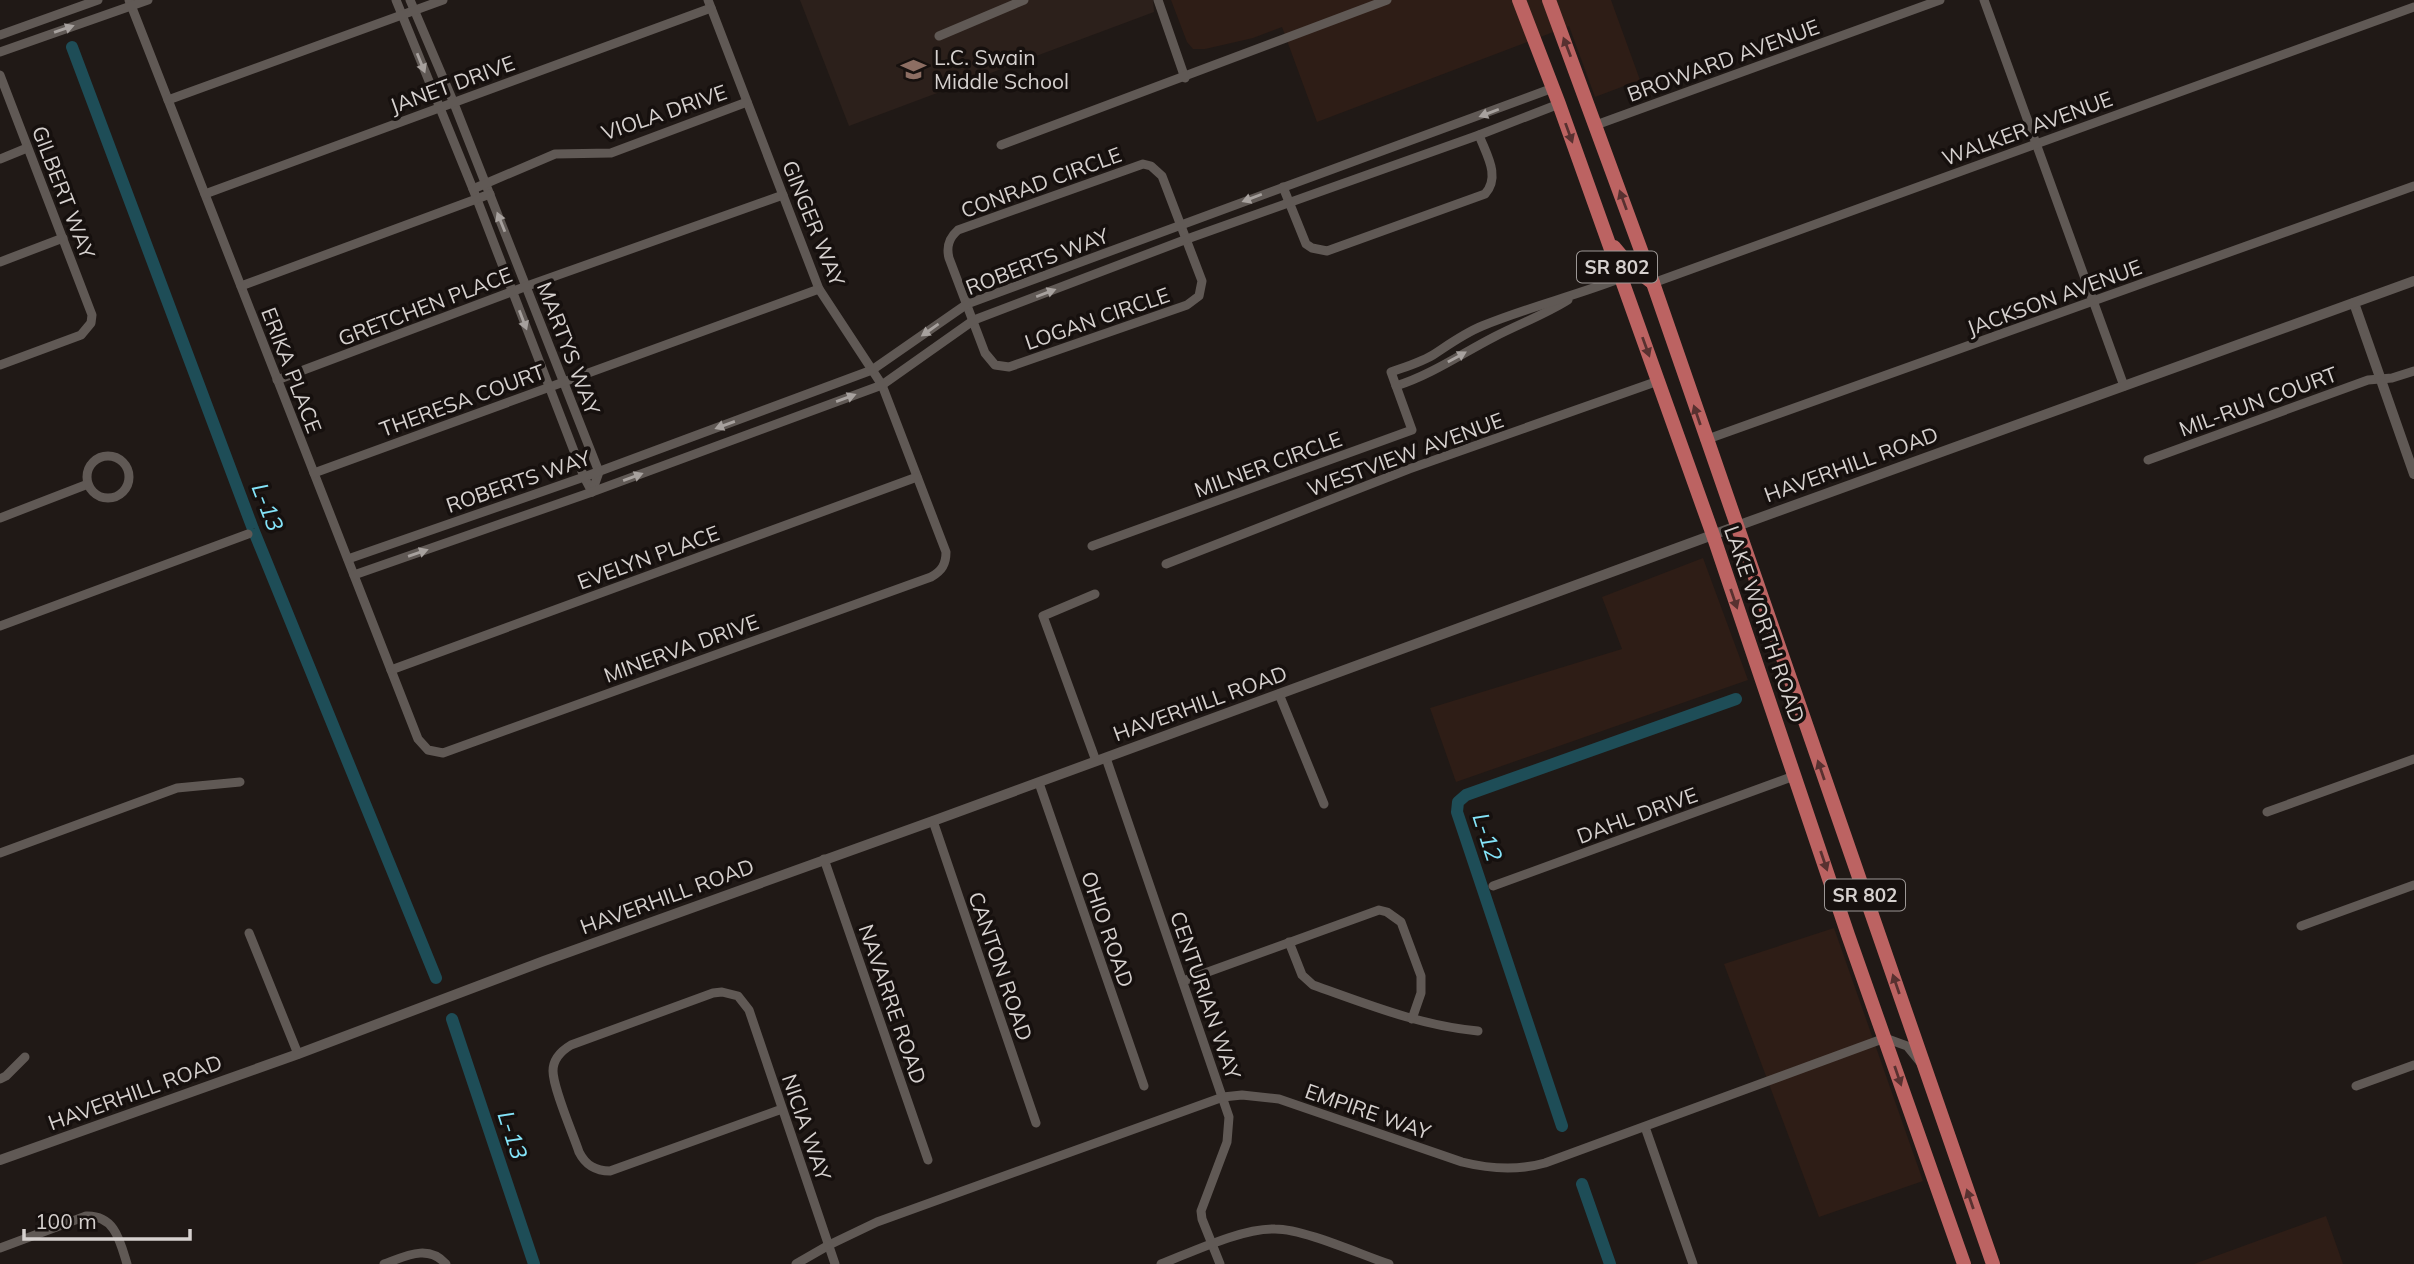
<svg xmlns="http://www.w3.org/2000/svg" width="2414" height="1264" font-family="Mulish,sans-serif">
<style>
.commercial{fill:#2e1d16}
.built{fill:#2c201b}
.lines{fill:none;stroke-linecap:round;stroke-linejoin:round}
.canal{stroke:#1e4d57;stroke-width:12}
.minor{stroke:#605955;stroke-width:9}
.tertiary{stroke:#605955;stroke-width:10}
.primary{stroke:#bc6362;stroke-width:14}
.oneway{fill:#a7a19e}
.oneway2{fill:#583130}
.labels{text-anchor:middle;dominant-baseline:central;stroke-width:7;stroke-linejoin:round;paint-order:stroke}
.shield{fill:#16100e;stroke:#9c9795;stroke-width:2}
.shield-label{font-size:19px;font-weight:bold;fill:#d6d1cf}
.poi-label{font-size:21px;fill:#d6d1cf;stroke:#16100e;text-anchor:start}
.street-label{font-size:21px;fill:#d6d1cf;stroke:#16100e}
.water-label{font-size:23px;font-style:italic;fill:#84e4f9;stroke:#16100e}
</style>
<rect width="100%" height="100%" fill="#201916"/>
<!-- commercial -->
<g class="commercial">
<path d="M 1171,0 L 1611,0 L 1640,80 L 1595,97 L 1569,26 L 1317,122 L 1282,27 L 1253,38 L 1205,49 L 1193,49 L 1187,42 Z"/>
<path d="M 1703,558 L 1748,680 L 1456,782 L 1430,708 L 1622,649 L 1602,597 Z"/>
<path d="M 1834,928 L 1923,1181 L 1819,1217 L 1724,964 Z"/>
<path d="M 2326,1216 L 2343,1264 L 2194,1264 Z"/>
</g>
<!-- built -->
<path class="built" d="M 800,0 L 1153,0 L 1154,12 L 849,126 Z"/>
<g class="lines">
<!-- canal -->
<g class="canal">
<path d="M 72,47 L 253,529 L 436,978"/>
<path d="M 452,1019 L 534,1264"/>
<path d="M 1562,1126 L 1457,812 L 1458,802 L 1466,795 L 1736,699"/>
<path d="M 1582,1184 L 1610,1264"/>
</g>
<!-- minor -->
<g class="minor">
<path d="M 129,0 L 418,739 L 428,750 L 443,753 L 931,577 C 942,571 946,564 946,552 L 882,385 L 819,289 L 708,0"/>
<path d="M 396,0 L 473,189 L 584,477 L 592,492"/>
<path d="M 410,0 L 453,101 L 599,472 L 592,492"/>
<path d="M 1158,0 L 1185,78"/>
<path d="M 1984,0 L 2124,386"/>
<path d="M 0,35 L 98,0"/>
<path d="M 939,36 L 1024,0"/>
<path d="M 0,52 L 148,0"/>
<path d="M 0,75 L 92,315 L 91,323 L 81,335 L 0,365"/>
<path d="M 168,100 L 443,0"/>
<path d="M 1596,125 L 1940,0"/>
<path d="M 1001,145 L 1387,0"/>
<path d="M 0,159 L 27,148"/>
<path d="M 1143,164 L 1151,166 L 1162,176 L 1202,281 L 1199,296 L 1187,305 L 1009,367 L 995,365 L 985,353 L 949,258 C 946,246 949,238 958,230 Z"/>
<path d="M 1283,187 L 1306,244 L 1312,248 L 1327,251 L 1485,194 C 1501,176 1486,154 1479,135"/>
<path d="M 473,189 L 555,154 L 611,153 L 747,102"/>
<path d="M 205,194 L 711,8"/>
<path d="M 0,262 L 63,238"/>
<path d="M 1653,283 L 2414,7"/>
<path d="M 241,286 L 490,194"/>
<path d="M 277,380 L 527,286 L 783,195"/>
<path d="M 1396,386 C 1431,375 1461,354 1494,337 C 1519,324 1544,315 1568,300"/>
<path d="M 1705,440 L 2414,186"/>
<circle cx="108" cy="477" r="21"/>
<path d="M 2148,460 L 2368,380 L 2392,378 L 2414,371"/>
<path d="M 314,473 L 819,289"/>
<path d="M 0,518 L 88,484"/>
<path d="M 1092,546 L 1412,430 L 1391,372 C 1405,367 1423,362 1436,353 C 1451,343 1465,333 1482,326 C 1528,307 1575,296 1621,278"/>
<path d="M 348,559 L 584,477 L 872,370 L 967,304 L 1553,88"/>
<path d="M 1166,564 L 1409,469 L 1658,381"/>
<path d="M 354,575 L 592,492 L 882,385 L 974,320 L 1187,239 L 1479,135 L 1559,104"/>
<path d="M 1095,594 L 1043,616 L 1096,761"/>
<path d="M 0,626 L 248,534"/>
<path d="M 391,670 L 917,477"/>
<path d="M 1279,694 L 1324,804"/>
<path d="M 1106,758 L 1229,1117 L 1227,1142 L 1201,1211 L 1202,1219 L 1220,1264"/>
<path d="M 1039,783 L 1144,1086"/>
<path d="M 2267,812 L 2414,759"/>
<path d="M 933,821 L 1036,1123"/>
<path d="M 0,853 L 177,788 L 240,782"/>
<path d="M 824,859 L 928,1160"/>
<path d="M 1493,886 L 1794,776"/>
<path d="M 2301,926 L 2414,885"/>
<path d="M 249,933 L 298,1054"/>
<path d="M 1289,942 L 1302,975 L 1313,985 C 1367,1004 1421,1026 1478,1031"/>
<path d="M 1183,981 L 1379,910 L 1387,912 L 1401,922 L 1421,976 L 1421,993 L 1412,1019"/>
<path d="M 0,1079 L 6,1076 L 25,1057"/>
<path d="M 2356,1086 L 2414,1065"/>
<path d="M 782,1109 L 610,1171 C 596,1171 586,1166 579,1152 C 573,1134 553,1088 553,1071 C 553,1059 561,1051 571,1045 L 713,993 L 722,992 L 738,996 L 749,1010 L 835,1264"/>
<path d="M 1645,1127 L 1693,1264"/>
<path d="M 0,1248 L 86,1216 C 115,1215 120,1241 127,1264"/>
<path d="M 384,1264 C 406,1256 428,1244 446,1264"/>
<path d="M 796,1264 L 829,1245 L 877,1222 L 1223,1097 L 1242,1095 L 1279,1099 L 1462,1162 C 1490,1169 1517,1171 1545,1163 L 1885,1038 L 1907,1046 L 1920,1062"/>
<path d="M 1161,1264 C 1192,1252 1242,1228 1275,1229 C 1304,1229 1359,1254 1389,1264"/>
</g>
<!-- tertiary -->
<g class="tertiary">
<path d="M 2354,303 L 2414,474"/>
<path d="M 0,1160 L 298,1054 L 544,961 L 933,821 L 1737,526 L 2414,281"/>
</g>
<!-- primary -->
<g class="primary">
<path d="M 1519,0 L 1559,104 L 1713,535 L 1848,935 L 1964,1264"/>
<path d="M 1549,0 L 1653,283 L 1993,1264"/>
<path d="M 1614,247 L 1629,265 L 1653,283"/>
</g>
</g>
<!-- one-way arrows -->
<defs><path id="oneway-solid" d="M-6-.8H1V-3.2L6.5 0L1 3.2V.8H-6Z" transform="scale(1.75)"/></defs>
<g class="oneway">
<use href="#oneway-solid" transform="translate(64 29) rotate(-19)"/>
<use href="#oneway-solid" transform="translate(421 63) rotate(68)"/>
<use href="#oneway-solid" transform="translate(1489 113) rotate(159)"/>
<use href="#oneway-solid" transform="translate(1252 198) rotate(159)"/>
<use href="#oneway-solid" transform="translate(501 222) rotate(-112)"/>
<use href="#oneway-solid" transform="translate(1046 293) rotate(-21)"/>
<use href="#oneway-solid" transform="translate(523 320) rotate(69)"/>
<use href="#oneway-solid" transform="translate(930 330) rotate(145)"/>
<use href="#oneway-solid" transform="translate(1457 357) rotate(-29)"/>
<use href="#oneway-solid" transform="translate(846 398) rotate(-20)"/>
<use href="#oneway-solid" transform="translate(725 425) rotate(160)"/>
<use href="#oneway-solid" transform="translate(633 477) rotate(-20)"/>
<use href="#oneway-solid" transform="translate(418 553) rotate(-19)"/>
</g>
<g class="oneway2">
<use href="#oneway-solid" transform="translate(1567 47) rotate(-111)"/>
<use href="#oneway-solid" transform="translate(1569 133) rotate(70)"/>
<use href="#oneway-solid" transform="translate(1623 200) rotate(-110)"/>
<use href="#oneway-solid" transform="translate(1646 347) rotate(70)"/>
<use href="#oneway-solid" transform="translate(1697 415) rotate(-109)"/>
<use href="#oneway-solid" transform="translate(1734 599) rotate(71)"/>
<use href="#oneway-solid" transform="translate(1821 770) rotate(-109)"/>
<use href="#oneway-solid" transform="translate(1824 861) rotate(71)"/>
<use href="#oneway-solid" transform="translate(1896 984) rotate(-109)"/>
<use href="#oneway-solid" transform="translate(1898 1076) rotate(71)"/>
<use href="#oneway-solid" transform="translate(1970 1199) rotate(-109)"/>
</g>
<!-- icons -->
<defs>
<symbol id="school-bare" viewBox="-9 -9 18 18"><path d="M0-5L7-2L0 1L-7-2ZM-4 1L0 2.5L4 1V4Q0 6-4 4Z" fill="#8d6e63" stroke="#16100e" stroke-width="2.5" paint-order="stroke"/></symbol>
</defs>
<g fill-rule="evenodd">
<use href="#school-bare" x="896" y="52" width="35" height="35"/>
</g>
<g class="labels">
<!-- shield labels -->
<g class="shield">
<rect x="1577" y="251.5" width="80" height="31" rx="5"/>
<rect x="1825" y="879.5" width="80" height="31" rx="5"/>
</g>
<g class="shield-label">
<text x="1617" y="267">SR 802</text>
<text x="1865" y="895">SR 802</text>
</g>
<!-- poi labels -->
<g class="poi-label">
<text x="934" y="57">L.C. Swain<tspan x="934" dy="24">Middle School</tspan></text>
</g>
<!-- street labels -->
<g class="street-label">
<text transform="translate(1723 60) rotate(-20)">BROWARD AVENUE</text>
<text transform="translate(452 84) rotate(-20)">JANET DRIVE</text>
<text transform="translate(664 112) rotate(-19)">VIOLA DRIVE</text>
<text transform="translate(2027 128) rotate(-20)">WALKER AVENUE</text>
<text transform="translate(1041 182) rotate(-20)">CONRAD CIRCLE</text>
<text transform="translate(64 192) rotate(69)">GILBERT WAY</text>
<text transform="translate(814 223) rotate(68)">GINGER WAY</text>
<text transform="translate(1037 261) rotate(-21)">ROBERTS WAY</text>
<text transform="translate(2054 297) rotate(-20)">JACKSON AVENUE</text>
<text transform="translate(425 306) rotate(-21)">GRETCHEN PLACE</text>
<text transform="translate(1097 318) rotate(-19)">LOGAN CIRCLE</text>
<text transform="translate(569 348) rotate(69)">MARTYS WAY</text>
<text transform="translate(292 370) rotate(69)">ERIKA PLACE</text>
<text transform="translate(462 400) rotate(-20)">THERESA COURT</text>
<text transform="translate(2258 401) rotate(-20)">MIL-RUN COURT</text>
<text transform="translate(1405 454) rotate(-20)">WESTVIEW AVENUE</text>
<text transform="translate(1268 464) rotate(-20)">MILNER CIRCLE</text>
<text transform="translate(1851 464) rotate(-20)">HAVERHILL ROAD</text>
<text transform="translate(518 481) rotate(-19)">ROBERTS WAY</text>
<text transform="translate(648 557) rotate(-20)">EVELYN PLACE</text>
<text transform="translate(1765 624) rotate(71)">LAKE WORTH ROAD</text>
<text transform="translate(681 648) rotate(-20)">MINERVA DRIVE</text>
<text transform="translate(1200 703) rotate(-20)">HAVERHILL ROAD</text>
<text transform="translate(1637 815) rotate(-20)">DAHL DRIVE</text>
<text transform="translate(667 896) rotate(-20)">HAVERHILL ROAD</text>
<text transform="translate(1108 929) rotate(71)">OHIO ROAD</text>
<text transform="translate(1001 966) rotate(71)">CANTON ROAD</text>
<text transform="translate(1206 995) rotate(71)">CENTURIAN WAY</text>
<text transform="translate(893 1004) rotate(71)">NAVARRE ROAD</text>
<text transform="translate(135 1092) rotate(-20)">HAVERHILL ROAD</text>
<text transform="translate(1368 1111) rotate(19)">EMPIRE WAY</text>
<text transform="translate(807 1127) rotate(71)">NICIA WAY</text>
</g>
<!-- water labels -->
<g class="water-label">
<text transform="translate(268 507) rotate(69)">L-13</text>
<text transform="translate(1488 837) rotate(72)">L-12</text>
<text transform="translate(513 1135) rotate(72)">L-13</text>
</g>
</g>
<!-- scale -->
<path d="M24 1229v10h166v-10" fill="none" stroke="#d6d1cf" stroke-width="3.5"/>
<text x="35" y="1229" font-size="21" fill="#d6d1cf" stroke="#16100e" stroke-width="5" paint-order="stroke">100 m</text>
</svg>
